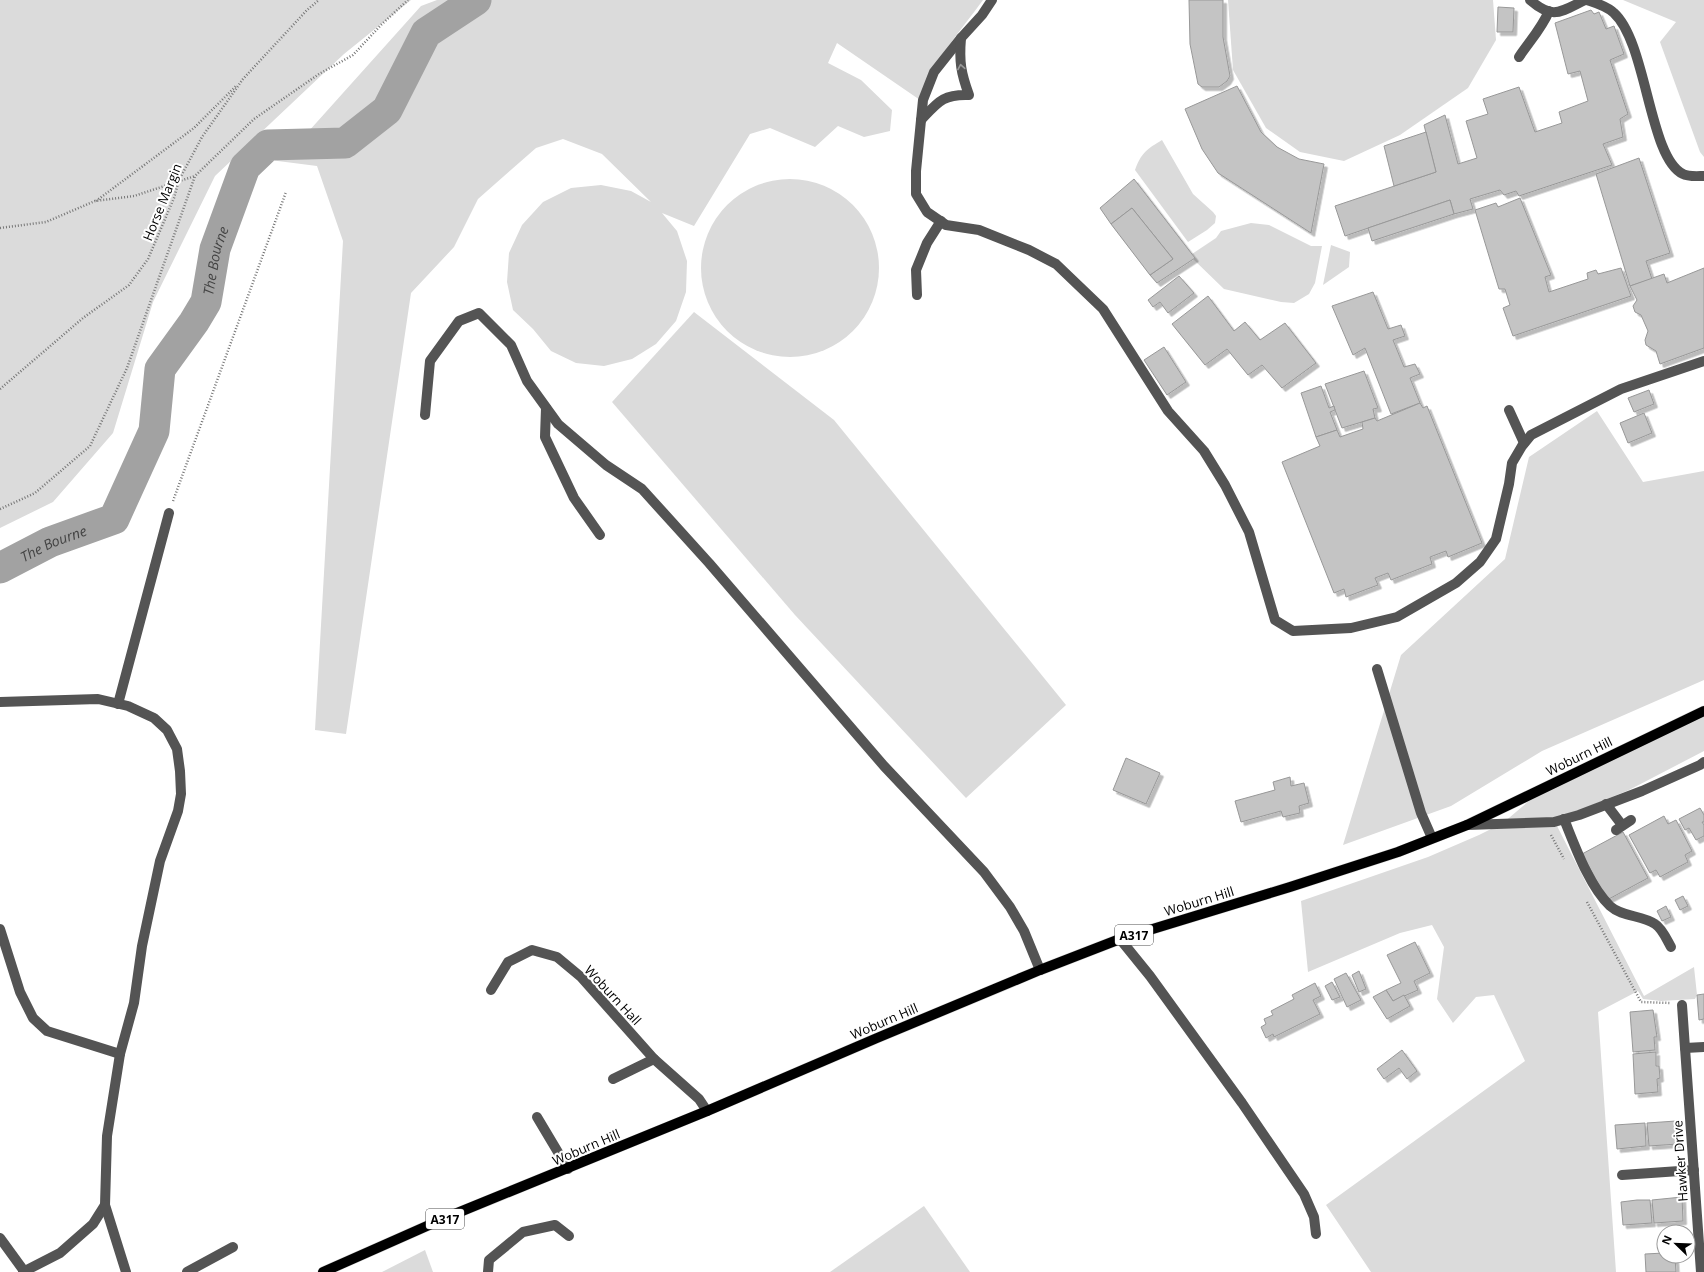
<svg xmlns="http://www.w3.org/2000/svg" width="1704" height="1272" font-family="'Open Sans',sans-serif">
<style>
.green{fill:#dbdbdb}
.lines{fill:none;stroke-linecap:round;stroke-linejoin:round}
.river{stroke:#a2a2a2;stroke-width:31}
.building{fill:#c4c4c4;stroke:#989898;filter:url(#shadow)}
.major-casing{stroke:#dbdbdb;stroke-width:11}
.path{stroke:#767676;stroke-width:2.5;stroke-dasharray:1 2;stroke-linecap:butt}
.minor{stroke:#545454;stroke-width:10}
.major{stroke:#000;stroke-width:10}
.oneway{stroke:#989898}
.labels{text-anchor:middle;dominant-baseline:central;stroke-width:4;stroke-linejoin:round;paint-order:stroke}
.shield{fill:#fff;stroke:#4c4c4c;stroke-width:1}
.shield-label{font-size:12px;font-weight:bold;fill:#000}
.street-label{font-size:13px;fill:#000;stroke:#fff}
.water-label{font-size:14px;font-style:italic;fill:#434343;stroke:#fff}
</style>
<defs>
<filter id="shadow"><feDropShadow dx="3.5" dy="3.5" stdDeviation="0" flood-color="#0004"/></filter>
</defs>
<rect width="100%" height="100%" fill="#fff"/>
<!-- green -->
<g class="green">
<path d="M 0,0 L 411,0 L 344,54 L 215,176 L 153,302 L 113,433 L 53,502 L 0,528 Z"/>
<path d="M 437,0 L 983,0 C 963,28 928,67 920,100 L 837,43 L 828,63 L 861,80 L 892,110 L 890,131 L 864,137 L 838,126 L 815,147 L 770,128 L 750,134 L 694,226 L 662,213 L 677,231 L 687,261 L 686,292 L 676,321 L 656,344 L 632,359 L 604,366 L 576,363 L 551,351 L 533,329 L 513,310 L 507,282 L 509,253 L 522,225 L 543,202 L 571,188 L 601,185 L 631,191 L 651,202 L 602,154 L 563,139 L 536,148 L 478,199 L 454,247 L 411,293 L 346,734 L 315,730 L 343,241 L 317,166 L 270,160 L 308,132 L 421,6 Z"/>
<path d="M 1228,0 L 1493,0 L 1496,40 L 1468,88 L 1400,135 L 1344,161 L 1300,152 L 1266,128 L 1233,70 Z"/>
<path d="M 1623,0 L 1704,0 L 1704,157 L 1700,152 L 1660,42 L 1676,22 Z"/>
<path d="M 1162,140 L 1193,194 L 1213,212 L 1216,216 L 1215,223 L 1207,230 L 1188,242 L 1135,170 C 1141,153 1147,149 1162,140 Z"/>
<circle cx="790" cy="268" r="89"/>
<path d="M 1251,223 L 1269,225 L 1311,246 L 1322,246 L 1315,283 L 1309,294 L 1294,303 L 1281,302 L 1224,289 L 1193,259 L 1195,258 L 1192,254 L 1216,238 L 1221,231 Z"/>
<path d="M 1331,245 L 1350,252 L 1349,267 L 1323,285 Z"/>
<path d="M 694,312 L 834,420 L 1066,705 L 966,798 L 795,615 L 612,402 Z"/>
<path d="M 1597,411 L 1643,482 L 1704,471 L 1704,680 L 1542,751 L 1451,806 L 1343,845 L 1401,655 L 1505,559 L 1529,457 Z"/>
<path d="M 1704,716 L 1704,751 L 1629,790 L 1568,815 L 1556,824 L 1644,996 L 1694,967 L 1697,995 L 1695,999 L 1661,1001 L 1643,999 L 1638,991 L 1598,1012 L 1616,1272 L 1371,1272 L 1326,1205 L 1525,1061 L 1494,995 L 1476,997 L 1453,1023 L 1437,999 L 1444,947 L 1432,925 L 1400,933 L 1308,972 L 1301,901 L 1428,857 L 1479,835 L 1503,823 L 1537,794 Z"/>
<path d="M 924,1206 L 970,1272 L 830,1272 Z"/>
<path d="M 425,1250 L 433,1272 L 382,1272 Z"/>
</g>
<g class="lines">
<!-- river -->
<path class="river" id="s1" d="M 0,568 L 50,542 L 114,519 L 154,431 L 160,369 L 194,322 L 206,302 L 215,249 L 245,167 L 268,145 L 345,143 L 387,110 L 426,33 L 476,0"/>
</g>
<!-- building -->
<g class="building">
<path d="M 1189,0 L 1223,0 L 1223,37 L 1230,76 L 1227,81 L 1219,87 L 1202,87 L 1198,84 L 1190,44 Z"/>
<path d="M 1498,7 L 1514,8 L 1513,32 L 1497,32 Z"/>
<path d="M 1591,10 L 1594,14 L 1599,12 L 1606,29 L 1614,26 L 1624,54 L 1610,60 L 1628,114 L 1620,119 L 1623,137 L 1603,144 L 1612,165 L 1519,196 L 1516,191 L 1504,195 L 1500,190 L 1470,199 L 1473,209 L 1454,214 L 1450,200 L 1345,236 L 1335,206 L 1436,172 L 1424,125 L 1445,115 L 1458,164 L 1477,158 L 1466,121 L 1488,114 L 1483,99 L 1519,87 L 1535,132 L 1562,123 L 1559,112 L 1588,101 L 1580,71 L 1568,74 L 1555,23 Z"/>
<path d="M 1237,86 L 1261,132 L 1277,147 L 1299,159 L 1324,164 L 1311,233 L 1218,173 L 1202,149 L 1185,109 Z"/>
<path d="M 1426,132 L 1436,172 L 1394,186 L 1384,146 Z"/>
<path d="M 1639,158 L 1670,253 L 1646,261 L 1652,279 L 1630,286 L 1596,174 Z"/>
<path d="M 1134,179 L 1195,258 L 1157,283 L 1150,275 L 1173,259 L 1132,208 L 1111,224 L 1100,208 Z"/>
<path d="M 1520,198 L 1551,275 L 1545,277 L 1549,292 L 1588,279 L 1587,273 L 1596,270 L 1598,274 L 1621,268 L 1631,296 L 1513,336 L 1503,308 L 1510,305 L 1505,289 L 1499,289 L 1475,210 L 1496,203 L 1498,207 Z"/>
<path d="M 1450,200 L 1454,214 L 1372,241 L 1368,228 Z"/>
<path d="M 1132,208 L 1173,259 L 1150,275 L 1111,224 Z"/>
<path d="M 1704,268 L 1704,348 L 1660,364 L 1656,351 L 1646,345 L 1645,340 L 1648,331 L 1641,315 L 1635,312 L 1633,306 L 1637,300 L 1630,286 L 1664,274 L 1667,283 Z"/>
<path d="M 1179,276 L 1194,293 L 1168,313 L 1160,302 L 1153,307 L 1148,300 Z"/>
<path d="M 1373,292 L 1388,329 L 1401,325 L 1405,336 L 1393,340 L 1404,367 L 1415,364 L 1420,374 L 1410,378 L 1420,403 L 1391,414 L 1365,348 L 1353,355 L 1332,306 Z"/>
<path d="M 1208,296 L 1234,331 L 1245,322 L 1260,340 L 1285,323 L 1316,363 L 1282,388 L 1262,365 L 1248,375 L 1227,349 L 1205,365 L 1172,324 Z"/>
<path d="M 1164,347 L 1186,382 L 1167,395 L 1144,360 Z"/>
<path d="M 1364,371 L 1378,408 L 1373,409 L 1375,418 L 1342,428 L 1325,384 Z"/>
<path d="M 1321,386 L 1329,408 L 1334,406 L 1335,410 L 1330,412 L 1337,430 L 1316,437 L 1301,393 Z"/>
<path d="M 1649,390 L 1654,404 L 1634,412 L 1628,398 Z"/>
<path d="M 1420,403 L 1423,408 L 1427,406 L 1482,543 L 1448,557 L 1446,551 L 1430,557 L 1432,564 L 1391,580 L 1388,573 L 1375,578 L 1378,585 L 1346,597 L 1344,589 L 1334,593 L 1282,462 L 1320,446 L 1316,437 L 1337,430 L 1340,437 L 1363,429 L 1362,422 L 1375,418 L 1377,421 Z"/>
<path d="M 1644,413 L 1652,433 L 1628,443 L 1620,423 Z"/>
<path d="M 1126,758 L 1160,773 L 1146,804 L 1113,790 Z"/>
<path d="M 1290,777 L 1291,786 L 1304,783 L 1309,803 L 1299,806 L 1300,813 L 1283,817 L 1281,811 L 1241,822 L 1235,801 L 1275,790 L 1273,782 Z"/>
<path d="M 1700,808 L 1704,815 L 1704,822 L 1702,822 L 1704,825 L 1704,836 L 1696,840 L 1689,828 L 1685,830 L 1679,819 Z"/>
<path d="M 1664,816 L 1668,824 L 1676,820 L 1692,851 L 1685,855 L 1688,862 L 1660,877 L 1656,870 L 1650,873 L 1629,835 Z"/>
<path d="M 1623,832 L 1648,878 L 1607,900 L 1582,854 Z"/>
<path d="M 1683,896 L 1688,906 L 1680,910 L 1675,900 Z"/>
<path d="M 1666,906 L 1671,917 L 1662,921 L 1657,911 Z"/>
<path d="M 1415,942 L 1430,973 L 1414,981 L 1418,990 L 1393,1001 L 1386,990 L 1401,983 L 1387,955 Z"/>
<path d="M 1359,971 L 1366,989 L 1359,992 L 1352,975 Z"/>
<path d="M 1346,973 L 1361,1000 L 1347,1007 L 1334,979 Z"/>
<path d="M 1332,982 L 1340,997 L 1332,1000 L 1325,986 Z"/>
<path d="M 1315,983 L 1321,996 L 1313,1000 L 1320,1014 L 1274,1037 L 1273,1034 L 1266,1038 L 1261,1027 L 1266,1024 L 1264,1019 L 1273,1015 L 1271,1011 L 1294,999 L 1292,995 Z"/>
<path d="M 1386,990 L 1393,1001 L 1404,995 L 1410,1006 L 1387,1019 L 1373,997 Z"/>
<path d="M 1704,994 L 1704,1019 L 1699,1020 L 1697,995 Z"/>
<path d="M 1653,1010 L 1657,1037 L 1654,1037 L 1655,1050 L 1633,1052 L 1630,1012 Z"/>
<path d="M 1402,1050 L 1417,1071 L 1407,1079 L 1399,1068 L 1384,1079 L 1377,1069 Z"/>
<path d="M 1656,1052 L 1656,1066 L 1659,1066 L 1660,1078 L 1657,1079 L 1658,1092 L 1635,1094 L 1633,1054 Z"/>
<path d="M 1676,1121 L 1678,1144 L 1649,1146 L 1647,1123 Z"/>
<path d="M 1645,1123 L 1646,1146 L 1617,1149 L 1615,1125 Z"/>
<path d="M 1682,1197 L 1683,1221 L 1654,1223 L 1652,1200 Z"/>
<path d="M 1637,1200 L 1650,1200 L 1652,1223 L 1623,1225 L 1621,1202 Z"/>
<path d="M 1664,1253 L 1664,1256 L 1670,1256 L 1670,1258 L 1675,1258 L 1676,1272 L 1646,1272 L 1645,1254 Z"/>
</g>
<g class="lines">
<defs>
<path id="major" d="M 323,1272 L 445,1218 L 707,1111 L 877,1038 L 1040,970 L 1120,939 L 1290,887 L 1398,852 L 1467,825 L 1704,711"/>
</defs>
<!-- major casing -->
<use href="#major" class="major-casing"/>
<!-- path -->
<g class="path">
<path d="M 96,201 L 194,128 L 237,85"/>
<path d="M 0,228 L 46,222 L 95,201 L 134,196 L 195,176"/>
<path d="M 0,389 L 83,318 L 129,285 L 148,259 L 174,198 L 179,180 L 202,137 L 243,79 L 307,10 L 319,0"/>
<path d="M 173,501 L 286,192"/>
<path d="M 0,509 L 35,493 L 90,446 L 127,368 L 195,176 L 254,119 L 319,74 L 353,55 L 381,25 L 408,0"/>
<path d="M 1551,835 L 1564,859"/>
<path d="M 1587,902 L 1641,1002 L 1670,1003"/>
</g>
<!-- minor -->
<g class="minor">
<path d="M 992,0 L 982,15 L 961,38 L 934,72 L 923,100 L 916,171 L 916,194 L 927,212 L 946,225 L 979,230 L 1029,250 L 1056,264 L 1103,309 L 1168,411 L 1204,451 L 1225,485 L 1249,532 L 1275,620 L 1293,631 L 1351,628 L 1397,617 L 1456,583 L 1480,562 L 1496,539 L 1509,484 L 1512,463 L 1522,446 L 1531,435 L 1621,389 L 1704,361"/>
<path d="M 1530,0 C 1553,20 1560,12 1585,0"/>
<path d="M 1587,0 C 1596,3 1607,6 1614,13 C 1647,43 1649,158 1683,174 C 1688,177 1698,176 1704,176"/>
<path d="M 1519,57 C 1529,42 1542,28 1549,11"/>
<path d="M 921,120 C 938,102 943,94 969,95 C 961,73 959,62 961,38"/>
<path d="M 917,295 L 916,270 L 927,243 L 941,221"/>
<path d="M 546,408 L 545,437 L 574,498 L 600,535"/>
<path d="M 1509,410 L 1524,443"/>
<path d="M 425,415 L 430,361 L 459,321 L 479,313 L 511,345 L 527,381 L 558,424 L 606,465 L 642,489 L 709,563 L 884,766 L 984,872 L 1010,907 L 1024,931 L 1040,970"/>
<path d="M 1377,669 L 1421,813 L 1432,838"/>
<path d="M 0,702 L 98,699 L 128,706 L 154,718 L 167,730 L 177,749 L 180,771 L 181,794 L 178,811 L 160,861 L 142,946 L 134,1003 L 120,1054 L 107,1136 L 105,1205 L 93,1224 L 60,1253 L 23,1272"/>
<path d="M 118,704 L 169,513"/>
<path d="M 1606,804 L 1622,825"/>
<path d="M 1564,819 C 1575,846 1589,886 1610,906 C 1622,917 1642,915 1655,924 C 1662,928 1667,940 1671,947"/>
<path d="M 1467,825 L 1554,822 L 1579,815 L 1642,791 L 1700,765 L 1704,762"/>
<path d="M 1616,830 L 1631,820"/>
<path d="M 0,929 L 20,992 L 33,1018 L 47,1031 L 120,1054"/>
<path d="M 1120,939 L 1150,976 L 1242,1103 L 1304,1194 L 1314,1217 L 1316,1234"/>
<path d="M 491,990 L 508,962 L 532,950 L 557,957 L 581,977 L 654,1059 L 699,1099 L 707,1111"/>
<path d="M 1682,1005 L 1685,1048"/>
<path d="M 613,1079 L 654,1059"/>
<path d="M 537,1117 L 568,1169"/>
<path d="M 1622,1175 L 1694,1170"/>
<path d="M 105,1205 L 126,1272"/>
<path d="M 0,1238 L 24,1271"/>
<path d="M 187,1272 L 233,1247"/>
<path d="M 488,1272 L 489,1260 L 523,1232 L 555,1225 L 569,1236"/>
<path d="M 1701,1272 L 1685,1048 L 1704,1047"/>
</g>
<!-- major -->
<use href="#major" class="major"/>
</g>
<!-- one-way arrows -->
<defs><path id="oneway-chevron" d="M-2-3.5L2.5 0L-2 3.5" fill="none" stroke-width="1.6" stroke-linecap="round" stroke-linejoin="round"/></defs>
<use class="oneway" href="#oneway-chevron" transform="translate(961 67) rotate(-100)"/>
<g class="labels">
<!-- shield labels -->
<g class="shield">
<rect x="1115" y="925" width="38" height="20" rx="3"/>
<rect x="426" y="1209" width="38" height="20" rx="3"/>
</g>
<g class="shield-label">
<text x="1134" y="935">A317</text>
<text x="445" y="1219">A317</text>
</g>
<!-- street labels -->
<g class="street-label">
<text transform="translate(162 202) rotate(-68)">Horse Margin</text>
<text transform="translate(1579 756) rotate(-26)">Woburn Hill</text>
<text transform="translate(1199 901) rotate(-17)">Woburn Hill</text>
<text transform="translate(613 995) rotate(47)">Woburn Hall</text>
<text transform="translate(884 1021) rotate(-23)">Woburn Hill</text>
<text transform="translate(586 1147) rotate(-23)">Woburn Hill</text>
<text transform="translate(1680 1161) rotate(-94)">Hawker Drive</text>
</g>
<!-- water labels -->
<g class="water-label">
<text stroke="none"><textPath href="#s1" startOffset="407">The Bourne</textPath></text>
<text stroke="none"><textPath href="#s1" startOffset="59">The Bourne</textPath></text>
</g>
</g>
<!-- north arrow -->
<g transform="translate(1676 1244) rotate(293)"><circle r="19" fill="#ffffff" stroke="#999999"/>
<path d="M0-3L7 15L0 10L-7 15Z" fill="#000000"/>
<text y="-6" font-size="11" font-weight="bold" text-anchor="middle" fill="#000000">N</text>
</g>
</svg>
